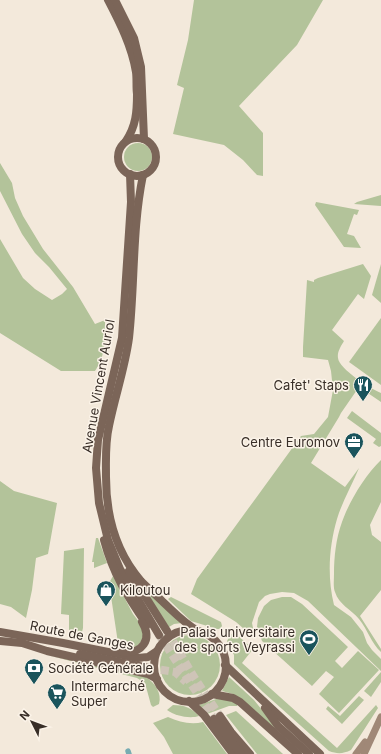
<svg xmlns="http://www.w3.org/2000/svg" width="381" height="754" font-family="Inter,sans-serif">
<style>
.green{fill:#b3c39a}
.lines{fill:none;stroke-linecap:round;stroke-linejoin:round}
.canal{stroke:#78acb2;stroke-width:5.5}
.primary-tunnel{stroke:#cec4b7;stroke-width:8;stroke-dasharray:8 4;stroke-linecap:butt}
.secondary{stroke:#a08877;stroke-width:7}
.primary{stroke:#7b6558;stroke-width:8}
.labels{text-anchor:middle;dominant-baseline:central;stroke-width:3;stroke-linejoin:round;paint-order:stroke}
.poi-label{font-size:13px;fill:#382e27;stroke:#fbf3e8;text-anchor:end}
.street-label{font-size:13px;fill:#382e27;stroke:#fbf3e8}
</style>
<rect width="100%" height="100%" fill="#f3e9db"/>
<!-- green -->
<g class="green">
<path d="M 194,0 L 323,0 L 297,45 L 239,106 L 263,133 L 263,176 L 257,175 L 243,160 L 224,145 L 173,134 L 184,88 L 177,85 L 188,40 Z"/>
<circle cx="138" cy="157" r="14"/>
<path d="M 0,163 L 12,183 L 15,198 L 23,216 L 43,249 L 73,287 L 95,324 L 105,320 C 105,338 106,356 95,371 L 61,371 L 0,333 L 0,239 L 23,278 L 35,289 L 52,300 L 62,294 L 67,289 L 49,267 L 35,253 L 22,234 L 0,191 Z"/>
<path d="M 381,195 L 381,206 L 354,204 L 357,202 Z"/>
<path d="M 316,202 L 359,210 L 357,215 L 354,214 L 347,234 L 354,236 L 361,248 L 344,247 L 315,205 Z"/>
<path d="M 363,264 L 371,276 L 364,299 L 358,294 L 332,330 L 344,341 C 341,346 337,352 338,358 C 339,369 371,389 381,393 L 381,402 L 359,387 L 341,413 L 339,417 L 311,463 L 345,487 L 359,468 C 352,485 342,502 337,519 C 329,546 327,577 334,605 L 351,617 L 363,632 L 367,643 L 372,650 L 381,659 L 381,671 L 308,601 L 294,593 L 282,592 L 270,594 L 265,596 L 259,602 L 252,623 L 254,633 L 251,635 L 236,622 L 191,594 L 197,579 L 301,436 L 314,434 L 328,417 L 333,390 L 331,371 L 328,360 L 303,357 L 303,347 L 307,280 L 314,282 L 314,280 L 318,278 Z"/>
<path d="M 381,264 L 381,303 L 372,295 Z"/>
<path d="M 381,318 L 381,385 L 349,362 Z"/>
<path d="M 352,411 L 381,433 L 381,446 L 379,447 L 373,443 L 376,439 L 347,418 Z"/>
<path d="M 381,460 L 381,502 L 370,525 L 372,535 L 381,542 L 381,590 L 360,616 L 381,649 L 381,652 C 371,643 368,630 359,619 C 351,609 339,605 335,592 C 333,587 334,580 334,574 C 334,557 336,538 342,522 C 349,502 365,475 381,460 Z"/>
<path d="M 0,481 L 14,491 L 57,503 L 48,554 L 36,558 L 32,590 L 26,618 L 11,607 L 0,604 Z"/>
<path d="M 96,538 L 98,538 L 107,563 L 94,568 L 94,562 L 92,562 Z"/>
<path d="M 84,548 L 83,628 L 82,632 L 78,634 L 69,632 L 69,615 L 61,614 L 64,551 Z"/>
<path d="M 133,573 L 182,623 L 174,624 L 169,627 Z"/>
<path d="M 113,576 L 133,614 L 143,627 L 143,636 L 141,642 L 137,646 L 123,649 L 118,643 L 109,583 Z"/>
<path d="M 171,597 L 221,622 L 222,626 L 220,629 L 217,629 L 191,621 L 168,599 Z"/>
<path d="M 282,597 L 291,597 L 302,604 L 348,647 L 335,661 L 342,668 L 358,651 L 379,670 L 339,713 L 319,694 L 334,677 L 326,671 L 312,686 L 262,641 L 257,627 L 258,618 L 264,606 L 271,600 Z"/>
<path d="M 235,633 L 253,649 L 242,663 L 337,748 L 376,705 L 378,708 L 351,750 C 343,754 337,754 329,751 L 263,692 L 234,664 L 234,655 L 227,641 L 231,634 Z"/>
<circle cx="190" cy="665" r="30"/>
<path d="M 47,655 L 146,677 C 155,683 162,693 159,704 L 153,707 L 151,705 L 145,683 L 137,678 Z"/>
<path d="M 381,672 L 381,682 L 371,697 L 364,691 Z"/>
<path d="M 229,677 L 254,700 L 278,730 L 305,754 L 238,697 L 233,694 L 222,691 Z"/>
<path d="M 359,696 L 364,700 L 342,724 L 326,709 L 328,706 L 340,716 Z"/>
<path d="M 224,698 L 238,704 L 237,706 L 229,706 L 207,714 L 199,705 L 216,699 Z"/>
<path d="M 173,705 C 184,705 192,708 199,716 C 190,719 175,716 167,710 Z"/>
<path d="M 236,711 L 283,754 L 257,754 L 226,715 Z"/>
<path d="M 168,717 C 179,722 191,725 203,722 L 227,754 L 173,754 L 164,737 L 153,723 Z"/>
</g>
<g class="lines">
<!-- canal -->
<path class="canal" d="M 128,751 L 129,754"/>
<!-- primary-tunnel -->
<g class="primary-tunnel">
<path d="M 167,631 L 194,677 L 220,716"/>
<path d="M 159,635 L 214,719"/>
<path d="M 149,668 L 175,672 L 186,682"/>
</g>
<!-- secondary -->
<g class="secondary">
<path d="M 356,754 L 365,742"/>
<path d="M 364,754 L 381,717"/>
</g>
<!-- primary -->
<g class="primary">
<path d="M 108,0 C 120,23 132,47 136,72 C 137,79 136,87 137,94 C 137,112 136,126 126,141"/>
<path d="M 115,0 L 134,38 L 141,67 L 144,139"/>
<circle cx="137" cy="157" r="19"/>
<path d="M 130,174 L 131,202 L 122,338 L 98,440 L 96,468 L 99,503 L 108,540 L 120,569 L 159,635"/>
<path d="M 143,175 C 132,229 135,283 129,338 C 125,368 115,396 109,426 C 105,443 106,460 106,477 C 106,515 115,551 141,581 C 148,588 156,595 163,602 C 174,612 184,623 198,631"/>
<path d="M 104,540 C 113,574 127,596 147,625"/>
<path d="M 129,571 L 167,631"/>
<circle cx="190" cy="666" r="36"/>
<path d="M 0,632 L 63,643 L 138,658 L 148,657 L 157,651"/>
<path d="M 0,641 L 22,643 L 47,651 L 148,674 L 157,679"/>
<path d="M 122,652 C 142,654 153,640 142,622"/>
<path d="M 80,654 L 149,668"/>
<path d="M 225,665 L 320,754"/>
<path d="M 212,694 L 233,698 L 240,702 L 298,754"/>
<path d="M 189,701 L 204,715 L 233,754"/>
<path d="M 265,708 L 278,726 L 309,754"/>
<path d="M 220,716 L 231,732 L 250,754"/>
<path d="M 214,719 L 241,754"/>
</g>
</g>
<!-- icons -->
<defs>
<symbol id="restaurant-pin" viewBox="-11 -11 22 30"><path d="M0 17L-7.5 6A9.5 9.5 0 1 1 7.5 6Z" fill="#1a545c" stroke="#fbf3e8"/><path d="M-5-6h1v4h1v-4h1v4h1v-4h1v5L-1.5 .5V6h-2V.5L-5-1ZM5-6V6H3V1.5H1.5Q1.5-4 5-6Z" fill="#fff"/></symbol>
<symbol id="office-pin" viewBox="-11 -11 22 30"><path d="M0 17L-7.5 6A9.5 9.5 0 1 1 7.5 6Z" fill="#1a545c" stroke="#fbf3e8"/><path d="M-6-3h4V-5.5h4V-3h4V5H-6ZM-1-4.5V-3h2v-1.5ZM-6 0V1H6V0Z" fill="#fff"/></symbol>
<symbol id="shop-pin" viewBox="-11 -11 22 30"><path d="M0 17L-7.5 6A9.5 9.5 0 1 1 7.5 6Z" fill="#1a545c" stroke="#fbf3e8"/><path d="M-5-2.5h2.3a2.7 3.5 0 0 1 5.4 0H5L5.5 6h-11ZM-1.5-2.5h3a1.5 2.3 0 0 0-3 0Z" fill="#fff"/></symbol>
<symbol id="stadium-pin" viewBox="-11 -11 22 30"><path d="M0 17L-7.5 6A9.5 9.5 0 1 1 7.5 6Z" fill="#1a545c" stroke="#fbf3e8"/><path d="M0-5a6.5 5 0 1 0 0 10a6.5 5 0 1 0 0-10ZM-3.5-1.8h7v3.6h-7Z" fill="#fff"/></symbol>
<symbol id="bank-pin" viewBox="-11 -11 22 30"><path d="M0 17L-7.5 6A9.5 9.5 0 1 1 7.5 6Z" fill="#1a545c" stroke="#fbf3e8"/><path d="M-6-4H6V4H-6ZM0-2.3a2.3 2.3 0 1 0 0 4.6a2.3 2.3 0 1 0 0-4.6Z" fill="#fff"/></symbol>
<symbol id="supermarket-pin" viewBox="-11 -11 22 30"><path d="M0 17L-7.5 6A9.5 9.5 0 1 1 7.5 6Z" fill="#1a545c" stroke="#fbf3e8"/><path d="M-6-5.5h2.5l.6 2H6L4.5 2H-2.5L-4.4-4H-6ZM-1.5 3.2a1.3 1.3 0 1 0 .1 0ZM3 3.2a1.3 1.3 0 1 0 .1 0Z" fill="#fff"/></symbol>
</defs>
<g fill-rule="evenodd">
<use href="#restaurant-pin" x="352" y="374" width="22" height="30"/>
<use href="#office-pin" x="343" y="431" width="22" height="30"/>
<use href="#shop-pin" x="95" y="579" width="22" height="30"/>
<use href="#stadium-pin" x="298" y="628" width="22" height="30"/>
<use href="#bank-pin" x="23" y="657" width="22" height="30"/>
<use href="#supermarket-pin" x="46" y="682" width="22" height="30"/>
</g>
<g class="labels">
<!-- poi labels -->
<g class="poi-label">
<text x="349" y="385">Cafet' Staps</text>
<text x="340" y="442">Centre Euromov</text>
<text x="120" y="590" text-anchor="start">Kiloutou</text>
<text x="295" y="632">Palais universitaire<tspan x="295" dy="15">des sports Veyrassi</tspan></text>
<text x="48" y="668" text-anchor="start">Société Générale</text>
<text x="71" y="686" text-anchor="start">Intermarché<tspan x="71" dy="15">Super</tspan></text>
</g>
<!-- street labels -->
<g class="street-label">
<text transform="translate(98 386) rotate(-80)">Avenue Vincent Auriol</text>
<text transform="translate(82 635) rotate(11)">Route de Ganges</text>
</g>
</g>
<!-- north arrow -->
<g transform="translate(32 722) rotate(312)" stroke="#fbf3e8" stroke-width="3" paint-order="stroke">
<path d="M0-3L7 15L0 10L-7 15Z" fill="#382e27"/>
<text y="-6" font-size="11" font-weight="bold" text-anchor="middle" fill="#382e27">N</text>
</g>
</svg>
